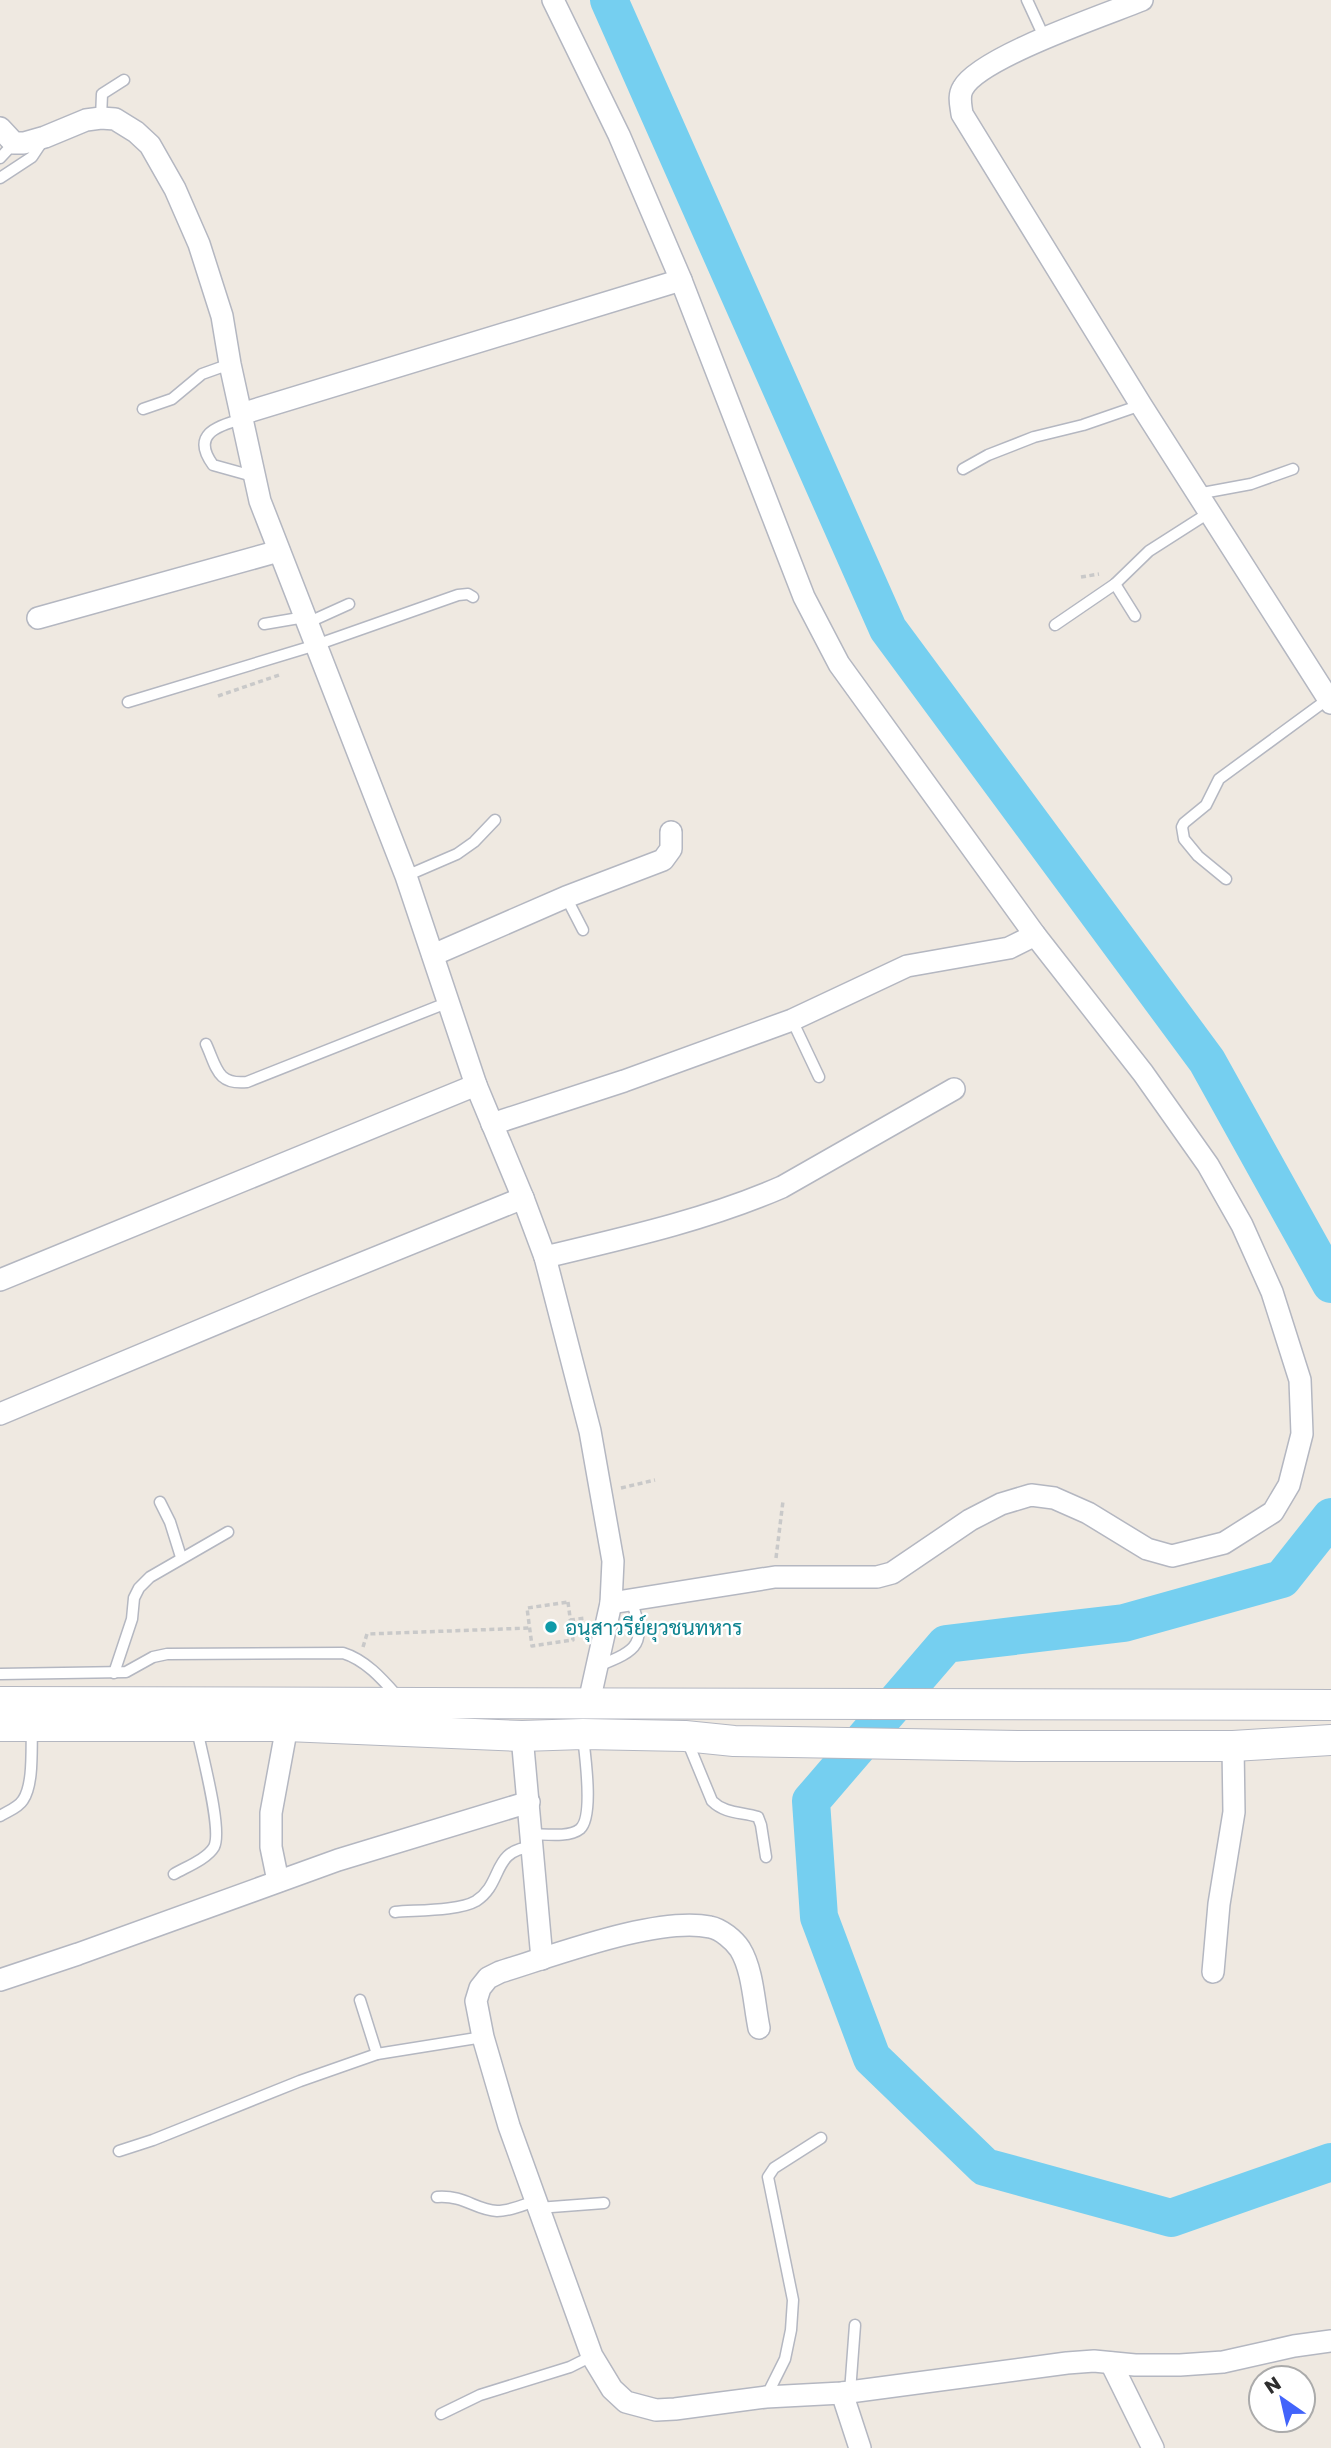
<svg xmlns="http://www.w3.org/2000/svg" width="1331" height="2448" font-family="Poppins,Sarabun,sans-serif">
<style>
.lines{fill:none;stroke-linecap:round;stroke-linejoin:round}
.river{stroke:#75cff0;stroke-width:38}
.lane-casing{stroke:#b4b7c1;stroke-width:13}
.street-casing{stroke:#b4b7c1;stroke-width:24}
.secondary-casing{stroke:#b4b7c1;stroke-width:32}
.path{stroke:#c9c9c9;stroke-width:3.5;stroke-dasharray:5 3.5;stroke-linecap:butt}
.lane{stroke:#fff;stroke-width:10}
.street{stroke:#fff;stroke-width:21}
.secondary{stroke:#fff;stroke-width:30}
.culture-dot{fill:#0f9aa8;stroke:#fff;stroke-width:2.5}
.labels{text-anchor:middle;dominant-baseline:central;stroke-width:5;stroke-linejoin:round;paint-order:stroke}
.culture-label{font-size:21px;fill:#0d838f;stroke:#fff;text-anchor:start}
</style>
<rect width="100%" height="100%" fill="#efe9e1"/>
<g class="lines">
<!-- river -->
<g class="river">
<path d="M 609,0 L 888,629 L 1207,1061 L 1331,1284"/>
<path d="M 1331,1517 L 1282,1579 L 1124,1623 L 946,1644 L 811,1801 L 819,1917 L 872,2058 L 985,2167 L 1171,2218 L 1331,2162"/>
</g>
<defs>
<g id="lane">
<path d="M 1027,0 L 1045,39"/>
<path d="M 101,118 L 102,94 L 124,80"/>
<path d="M 0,158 L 14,143"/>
<path d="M 0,178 L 32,157 L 44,139"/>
<path d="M 143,409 L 172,399 L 202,374 L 230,364"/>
<path d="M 242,419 C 216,426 191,435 213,465 L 256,477"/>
<path d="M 963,469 L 988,455 L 1034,437 L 1083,425 L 1141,405"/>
<path d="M 1197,494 L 1251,484 L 1293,469"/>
<path d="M 1115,584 L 1135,616"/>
<path d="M 307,623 L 349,604"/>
<path d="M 264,624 L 305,617"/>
<path d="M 1055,625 L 1115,584 L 1149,551 L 1210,512"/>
<path d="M 128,702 L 316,645 L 458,595 L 468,594 L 473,597"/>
<path d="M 406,876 L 457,854 L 474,842 L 495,820"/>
<path d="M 1226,879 L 1198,856 L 1184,839 L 1182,827 L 1184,823 L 1206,805 L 1219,779 L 1328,699"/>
<path d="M 566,897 L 583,930"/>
<path d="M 792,1020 L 819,1077"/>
<path d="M 206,1044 C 217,1068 217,1085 247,1082 L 449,1002"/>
<path d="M 160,1502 L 170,1522 L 181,1557"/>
<path d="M 598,1666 C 639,1650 647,1644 631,1600"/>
<path d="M 114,1673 L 132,1619 L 134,1598 L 139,1588 L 150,1577 L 228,1532"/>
<path d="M 0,1674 L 126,1672 L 153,1657 L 167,1654 L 343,1653 C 366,1660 383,1680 399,1698"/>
<path d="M 686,1738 L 712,1801 C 725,1814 742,1812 758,1817 L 761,1825 L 766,1857"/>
<path d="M 0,1816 C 8,1811 18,1808 23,1800 C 34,1784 31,1747 32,1727"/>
<path d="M 531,1834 C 544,1834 569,1838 580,1829 C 594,1817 585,1755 583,1737"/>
<path d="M 174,1874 C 186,1867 207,1859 214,1847 C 223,1830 201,1751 197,1729"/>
<path d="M 395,1912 C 417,1910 459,1911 476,1901 C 504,1883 491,1850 532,1847"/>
<path d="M 360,2000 L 377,2054"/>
<path d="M 119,2151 L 153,2140 L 300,2081 L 377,2054 L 483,2037"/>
<path d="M 437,2197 C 465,2195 475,2210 497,2211 C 510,2211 523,2205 535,2201"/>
<path d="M 538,2208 L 604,2203"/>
<path d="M 850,2392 L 855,2325"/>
<path d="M 766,2397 L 785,2359 L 791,2330 L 793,2300 L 768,2177 L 774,2168 L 821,2138"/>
<path d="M 441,2414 L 480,2395 L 570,2367 L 592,2356"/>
</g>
<g id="street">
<path d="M 553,0 L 619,135 L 681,280 L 804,597 L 839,664 L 1035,935 L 1143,1073 L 1208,1165 L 1242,1225 L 1272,1292 L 1300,1380 L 1302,1434 L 1289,1485 L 1273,1512 L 1224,1543 L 1172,1556 L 1147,1549 L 1088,1513 L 1054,1498 L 1031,1495 L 1001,1504 L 970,1520 L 892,1573 L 877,1577 L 775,1577 L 611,1603"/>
<path d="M 1142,0 C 1105,15 980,57 963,88 C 958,96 961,105 962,114 L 1141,405 L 1331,703"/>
<path d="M 0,128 L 14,143 L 24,143 L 45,137 L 86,120 L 101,118 L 115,119 L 136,132 L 150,145 L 175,189 L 199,244 L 222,316 L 230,364 L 260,501 L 406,876 L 476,1085 L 523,1198 L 545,1257 L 590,1431 L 613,1561 L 611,1603 L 589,1702"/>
<path d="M 241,414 L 681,280"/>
<path d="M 38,618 L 279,551"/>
<path d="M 433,955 L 566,897 L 663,860 L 671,849 L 671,832"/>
<path d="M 492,1124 L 624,1081 L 792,1020 L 907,966 L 1009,948 L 1035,935"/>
<path d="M 545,1257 C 625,1238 706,1220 782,1187 L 954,1089"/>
<path d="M 0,1280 L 476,1085"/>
<path d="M 0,1414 L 306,1286 L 523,1198"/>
<path d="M 522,1736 L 542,1959"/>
<path d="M 278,1881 L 271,1847 L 271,1813 L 287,1726"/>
<path d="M 1213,1972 L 1219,1904 L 1234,1812 L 1233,1746"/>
<path d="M 0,1980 L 78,1954 L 338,1860 L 529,1802"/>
<path d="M 759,2028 C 754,2004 753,1970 740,1949 C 734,1940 721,1929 710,1927 C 657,1916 553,1956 500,1972 L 488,1978 L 480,1988 L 476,2001 L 483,2037 L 509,2126 L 592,2356 L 612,2389 L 626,2402 L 656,2410 L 675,2409 L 766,2397 L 842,2393 L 1067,2363 L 1094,2361 L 1135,2365 L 1180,2365 L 1223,2362 L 1294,2346 L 1331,2341"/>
<path d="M 1111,2363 L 1153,2448"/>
<path d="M 842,2393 L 860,2448"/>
</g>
<g id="secondary">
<path d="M 0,1702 L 1331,1705"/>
<path d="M 0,1726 L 287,1726 L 522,1736 L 583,1734 L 685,1736 L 734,1741 L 1023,1746 L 1233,1746 L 1331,1740"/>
</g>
</defs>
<!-- lane casing -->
<use href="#lane" class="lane-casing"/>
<!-- street casing -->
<use href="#street" class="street-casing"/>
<!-- secondary casing -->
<use href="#secondary" class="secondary-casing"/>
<!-- path -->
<g class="path">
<path d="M 1081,577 L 1099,574"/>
<path d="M 218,696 L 282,674"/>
<path d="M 621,1488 L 655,1480"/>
<path d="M 776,1558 L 783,1501"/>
<path d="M 568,1602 L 573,1640 L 532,1646 L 527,1608 Z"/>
<path d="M 570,1620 L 586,1618"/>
<path d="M 363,1647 L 367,1634 L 530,1628"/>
</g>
<!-- lane -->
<use href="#lane" class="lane"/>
<!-- street -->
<use href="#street" class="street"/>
<!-- secondary -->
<use href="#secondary" class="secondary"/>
</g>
<!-- markers -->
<circle class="culture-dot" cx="551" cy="1627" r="7"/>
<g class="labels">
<!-- culture labels -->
<g class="culture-label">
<text x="565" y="1627">อนุสาวรีย์ยุวชนทหาร</text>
</g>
</g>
<!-- north arrow -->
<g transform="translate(1282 2399) rotate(326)"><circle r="33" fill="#ffffff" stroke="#ababab" stroke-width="2"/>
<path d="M0-5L12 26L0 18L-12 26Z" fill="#4264fb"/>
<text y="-10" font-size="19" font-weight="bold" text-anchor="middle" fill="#2e2e2e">N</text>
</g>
</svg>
